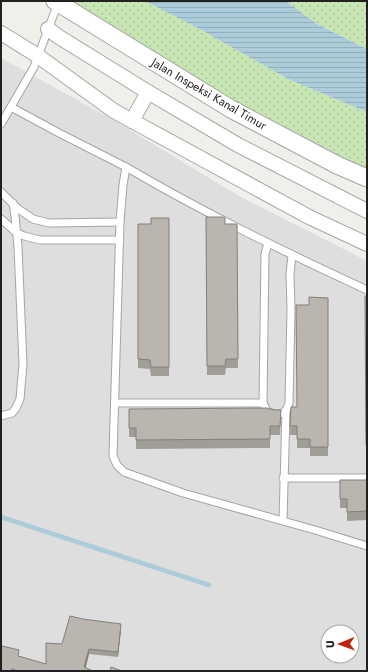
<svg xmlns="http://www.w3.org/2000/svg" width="368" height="672" font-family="Jost,sans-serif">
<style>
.residential{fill:#dfdede;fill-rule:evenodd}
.grass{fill:url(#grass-dots)}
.water{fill:url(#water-rules)}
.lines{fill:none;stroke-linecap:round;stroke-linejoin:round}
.stream{stroke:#adccda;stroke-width:4.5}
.service-casing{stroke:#a5a5a5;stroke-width:9}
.minor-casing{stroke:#a5a5a5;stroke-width:16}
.tertiary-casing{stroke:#a5a5a5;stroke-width:19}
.service{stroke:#fff;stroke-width:7}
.minor{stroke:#fff;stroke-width:14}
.tertiary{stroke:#fff;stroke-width:17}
.wall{fill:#a09c96}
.shaded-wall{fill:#827f7a}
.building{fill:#bab5ae;stroke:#827f7a}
.labels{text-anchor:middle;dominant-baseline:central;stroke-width:3.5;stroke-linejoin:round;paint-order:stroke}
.street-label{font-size:12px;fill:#212121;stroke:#fff}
</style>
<defs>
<pattern id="grass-dots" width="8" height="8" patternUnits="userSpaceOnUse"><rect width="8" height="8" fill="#c7e6b3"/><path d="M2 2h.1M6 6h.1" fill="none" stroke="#abc59a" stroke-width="1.8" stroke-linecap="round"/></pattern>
<pattern id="water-rules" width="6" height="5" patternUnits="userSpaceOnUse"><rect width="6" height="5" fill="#adccda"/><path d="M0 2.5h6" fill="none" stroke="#95afbb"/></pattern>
</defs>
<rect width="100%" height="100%" fill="#f1efe9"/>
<!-- residential -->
<path class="residential" d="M 1,58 L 110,118 L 239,196 L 367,261 L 367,671 L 1,671 ZM 328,632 L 352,632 L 352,656 L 328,656 Z"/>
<!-- grass -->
<g class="grass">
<path d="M 55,1 L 145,1 L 205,32 L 288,79 L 367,112 L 367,178 Z"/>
<path d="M 286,1 L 367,1 L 367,49 L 317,24 Z"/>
</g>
<!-- water -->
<path class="water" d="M 145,1 L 286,1 L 317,24 L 367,49 L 367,112 L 288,79 L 205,32 Z"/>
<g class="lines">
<!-- stream -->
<path class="stream" d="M 1,517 L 209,585"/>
<defs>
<g id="service">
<path d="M 11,107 L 59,133 L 126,167"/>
<path d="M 1,124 L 34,67 L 58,3"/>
<path d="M 1,192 L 17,208 L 33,219 L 49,223 L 120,222"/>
<path d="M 1,219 L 17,233 L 24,236 L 40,240 L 120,240"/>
<path d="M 268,243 L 265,254 L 263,403 L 267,411 C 278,417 286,415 289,403 L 291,310 L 290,274 L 292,255"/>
<path d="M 367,290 C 285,252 204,213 126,167 L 123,185 L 120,222 L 113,456 L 117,465 L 124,472 L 183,493 L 315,530 L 367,546"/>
<path d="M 115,403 L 263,403"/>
<path d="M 1,416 L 12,413 L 16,408 L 20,399 L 23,364 L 18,247 L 15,216 L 13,203"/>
<path d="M 283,478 L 367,478"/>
<path d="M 283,521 L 286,411"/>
</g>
<g id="minor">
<path d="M 48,29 L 59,37 L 148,92 L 238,145 L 367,211"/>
<path d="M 1,33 L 38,56 L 114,111 L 309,217 L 367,244"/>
<path d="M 132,121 L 148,92"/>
</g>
<path id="tertiary" d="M 55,1 L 231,109 L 337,165 L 367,178"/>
</defs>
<!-- service casing -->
<use href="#service" class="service-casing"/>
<!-- minor casing -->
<use href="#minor" class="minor-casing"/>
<!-- tertiary casing -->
<use href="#tertiary" class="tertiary-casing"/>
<!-- service -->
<use href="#service" class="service"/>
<!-- minor -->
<use href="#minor" class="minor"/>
<!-- tertiary -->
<use href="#tertiary" class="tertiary"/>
</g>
<!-- wall -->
<g class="wall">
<path d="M 206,217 L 225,224 L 237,224 L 238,368 L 226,368 L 225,375 L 207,375 Z"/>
<path d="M 169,218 L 169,376 L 151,376 L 150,369 L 138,368 L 138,224 L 151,224 Z"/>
<path d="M 365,296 L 367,296 L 367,454 L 366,454 Z"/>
<path d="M 328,298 L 328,456 L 310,456 L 310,448 L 297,448 L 297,435 L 290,435 L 291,407 L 297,407 Z"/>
<path d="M 129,409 L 281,410 L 280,435 L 270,435 L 270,448 L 136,449 L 136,437 L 129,437 Z"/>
<path d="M 340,480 L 367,480 L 367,520 L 347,521 L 347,508 L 340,508 Z"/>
<path d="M 121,629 L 118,657 L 89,654 L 85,668 L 93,671 L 1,671 L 19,656 L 46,664 L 62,644 Z"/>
</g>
<!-- shaded-wall -->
<g class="shaded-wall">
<path d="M 121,624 L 121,629 L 118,657 L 118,652 Z"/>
<path d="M 89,649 L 89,654 L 85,671 L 84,667 Z"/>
</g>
<!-- building -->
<g class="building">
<path d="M 206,217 L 223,217 L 225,218 L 225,224 L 237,224 L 238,359 L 226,359 L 225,366 L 207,366 Z"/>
<path d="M 151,218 L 169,218 L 169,367 L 151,367 L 150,360 L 138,359 L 138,224 L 151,224 Z"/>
<path d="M 365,296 L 367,296 L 367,445 L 366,445 Z"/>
<path d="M 309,297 L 328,298 L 328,447 L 310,447 L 310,439 L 297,439 L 297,426 L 290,426 L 291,407 L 297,407 L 296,305 L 309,305 Z"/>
<path d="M 267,408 L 274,410 L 281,410 L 280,426 L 270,426 L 270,439 L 136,440 L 136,428 L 129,428 L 129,409 Z"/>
<path d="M 340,480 L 367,480 L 367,511 L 347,512 L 347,499 L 340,499 Z"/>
<path d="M 70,616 L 83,619 L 121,624 L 118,652 L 89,649 L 84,667 L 93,671 L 18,671 L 12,669 L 11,671 L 1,671 L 1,650 L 2,646 L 19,650 L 18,656 L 46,664 L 46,643 L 62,644 Z"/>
<path d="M 111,667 L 122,671 L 110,671 Z"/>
</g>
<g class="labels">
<!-- street labels -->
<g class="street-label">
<text transform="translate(209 94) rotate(30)">Jalan Inspeksi Kanal Timur</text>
</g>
</g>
<!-- border -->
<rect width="368" height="672" fill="none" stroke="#212121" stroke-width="4"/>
<!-- north arrow -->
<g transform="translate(340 644) rotate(269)"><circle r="19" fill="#ffffff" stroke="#a6a6a6"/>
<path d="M0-3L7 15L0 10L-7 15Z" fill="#c22210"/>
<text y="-6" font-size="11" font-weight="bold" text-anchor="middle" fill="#212121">U</text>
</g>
</svg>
